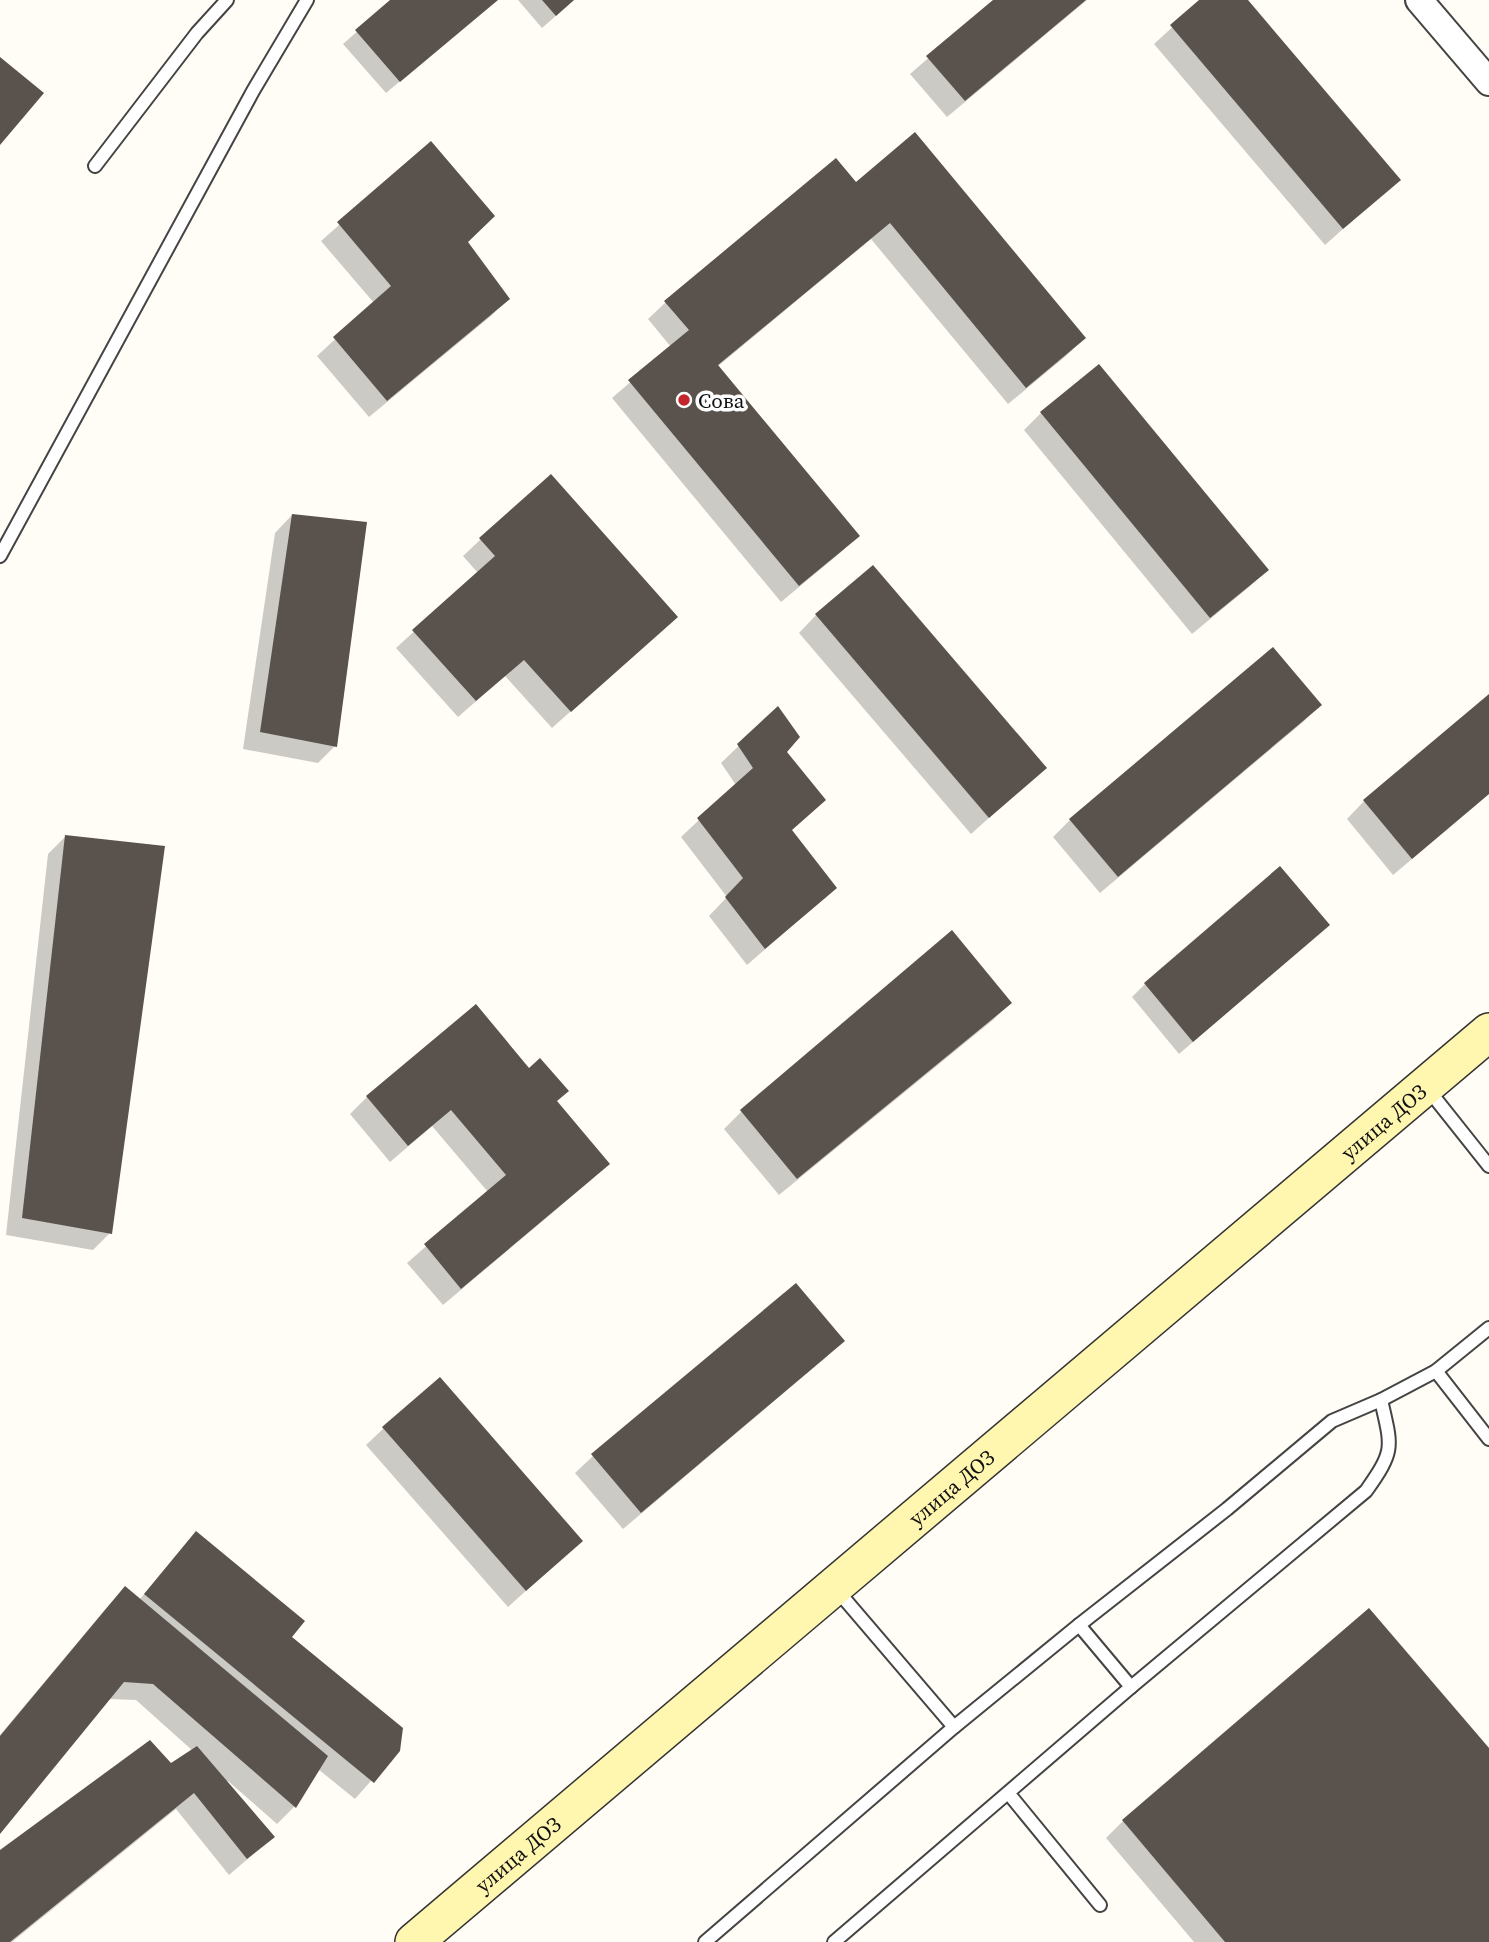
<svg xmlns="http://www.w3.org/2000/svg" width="1489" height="1942" font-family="'Source Serif 4',serif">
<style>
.shadow{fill:#0003}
.building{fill:#5a524d}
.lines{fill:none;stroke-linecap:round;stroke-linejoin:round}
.lane-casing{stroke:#444;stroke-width:16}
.street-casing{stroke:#444;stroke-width:30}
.secondary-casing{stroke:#333;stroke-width:40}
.lane{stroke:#fff;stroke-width:12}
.street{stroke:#fff;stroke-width:26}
.secondary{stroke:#fff6b0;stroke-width:37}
.poi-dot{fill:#c4262e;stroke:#fff;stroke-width:2.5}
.labels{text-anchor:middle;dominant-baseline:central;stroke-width:7;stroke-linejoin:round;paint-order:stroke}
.poi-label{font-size:21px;fill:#111;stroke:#fff;text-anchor:start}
.street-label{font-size:21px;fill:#111;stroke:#fff}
</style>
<rect width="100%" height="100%" fill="#fffdf5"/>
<!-- shadow -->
<g class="shadow">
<path d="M 393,0 L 497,0 L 386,93 L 343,44 Z"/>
<path d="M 518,0 L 574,0 L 542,28 Z"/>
<path d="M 995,0 L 1087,0 L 947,117 L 910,74 Z"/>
<path d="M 1202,0 L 1246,0 L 1399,179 L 1325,245 L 1154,44 Z"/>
<path d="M 431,144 L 465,242 L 508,298 L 491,316 L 369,417 L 317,356 L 374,303 L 321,241 Z"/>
<path d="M 855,184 L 1084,338 L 1066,356 L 1008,404 L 871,239 L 717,367 L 857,536 L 840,553 L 781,602 L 612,398 L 671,347 L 648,319 L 666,302 Z"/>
<path d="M 1098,366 L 1266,570 L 1249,587 L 1192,634 L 1024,430 L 1041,413 Z"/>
<path d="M 292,515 L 335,746 L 318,763 L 243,749 L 275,533 Z"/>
<path d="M 481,539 L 676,617 L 552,728 L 505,676 L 458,717 L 396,648 L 478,573 L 463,556 Z"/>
<path d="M 816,615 L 1045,768 L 971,834 L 799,633 Z"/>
<path d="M 1489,696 L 1489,794 L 1393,875 L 1347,819 L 1364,801 Z"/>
<path d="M 1320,705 L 1303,722 L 1100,893 L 1053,837 L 1070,820 Z"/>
<path d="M 777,709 L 785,752 L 790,831 L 835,888 L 747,965 L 709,916 L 727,897 L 681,837 L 736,785 L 721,763 Z"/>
<path d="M 65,837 L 110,1233 L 93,1250 L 6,1235 L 48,854 Z"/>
<path d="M 952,933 L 1010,1003 L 993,1020 L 779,1195 L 724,1129 L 741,1112 Z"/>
<path d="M 1314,938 L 1179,1054 L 1132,997 L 1145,984 Z"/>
<path d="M 367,1097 L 556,1102 L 607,1164 L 590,1181 L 443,1305 L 407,1263 L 488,1192 L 432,1126 L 390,1162 L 350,1114 Z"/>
<path d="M 843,1341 L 825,1358 L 623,1529 L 575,1473 L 593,1456 Z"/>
<path d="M 384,1428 L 581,1541 L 508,1607 L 366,1445 Z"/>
<path d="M 196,1534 L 290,1637 L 398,1750 L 355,1799 L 318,1769 L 294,1807 L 277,1824 L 228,1781 L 226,1782 L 273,1837 L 229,1875 L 176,1809 L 12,1942 L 0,1942 L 0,1851 L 171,1765 L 193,1751 L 136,1700 L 108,1699 L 0,1832 L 0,1735 L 108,1606 L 125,1588 L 139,1600 Z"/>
<path d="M 1489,1750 L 1489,1942 L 1194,1942 L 1106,1838 L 1123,1821 Z"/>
</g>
<!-- building -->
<g class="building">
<path d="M 390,0 L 498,0 L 400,82 L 355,30 Z"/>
<path d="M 542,0 L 574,0 L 556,16 Z"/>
<path d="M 993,0 L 1086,0 L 965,101 L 926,56 Z"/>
<path d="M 1199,0 L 1248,0 L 1401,180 L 1343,229 L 1170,25 Z"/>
<path d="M 0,57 L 44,93 L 0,145 Z"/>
<path d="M 915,132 L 1086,338 L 1026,388 L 890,223 L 718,365 L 860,536 L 799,586 L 628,380 L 689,330 L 664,301 L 836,158 L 856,182 Z"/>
<path d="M 431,141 L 495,216 L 468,242 L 510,299 L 387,401 L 333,337 L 391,286 L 337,222 Z"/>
<path d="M 1099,364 L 1269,570 L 1210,618 L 1040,412 Z"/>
<path d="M 551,474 L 678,617 L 571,712 L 524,660 L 476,701 L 412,630 L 495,556 L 479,538 Z"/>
<path d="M 292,514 L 367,522 L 337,747 L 260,732 Z"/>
<path d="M 873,565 L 1047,768 L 989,818 L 815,614 Z"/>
<path d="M 1273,647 L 1322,705 L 1118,877 L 1069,819 Z"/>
<path d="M 1489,694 L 1489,794 L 1412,859 L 1363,800 Z"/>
<path d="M 778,706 L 800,737 L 787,752 L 826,800 L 792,830 L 837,888 L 765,949 L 725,897 L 743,878 L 697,818 L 753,768 L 737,744 Z"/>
<path d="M 65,835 L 165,846 L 112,1234 L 22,1218 Z"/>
<path d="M 1280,866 L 1330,925 L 1193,1042 L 1144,983 Z"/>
<path d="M 952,930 L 1012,1003 L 797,1179 L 740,1110 Z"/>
<path d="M 476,1004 L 529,1068 L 540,1058 L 569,1091 L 557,1101 L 610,1164 L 461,1289 L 424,1244 L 506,1175 L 451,1110 L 408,1146 L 366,1096 Z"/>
<path d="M 796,1283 L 845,1341 L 641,1513 L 591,1454 Z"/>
<path d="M 440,1377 L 583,1541 L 526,1591 L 382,1427 Z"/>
<path d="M 196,1531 L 305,1621 L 292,1637 L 403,1728 L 400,1751 L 374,1783 L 144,1594 Z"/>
<path d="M 125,1586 L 328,1756 L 296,1808 L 153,1684 L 124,1682 L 0,1834 L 0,1736 Z"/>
<path d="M 1369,1608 L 1489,1748 L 1489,1942 L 1225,1942 L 1122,1820 Z"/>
<path d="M 150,1740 L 171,1763 L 197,1746 L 275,1837 L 247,1859 L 194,1793 L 10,1942 L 0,1942 L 0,1850 Z"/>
</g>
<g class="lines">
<defs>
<g id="lane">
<path d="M 95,166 L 197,33 L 227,0"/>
<path d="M 0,556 L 253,91 L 307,0"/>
<path d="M 1427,1088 L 1489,1166"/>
<path d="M 1436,1371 L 1489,1439"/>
<path d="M 836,1589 L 954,1727"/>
<path d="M 1079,1625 L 1131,1687"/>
<path d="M 1009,1794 L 1100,1905"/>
<path d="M 705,1942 L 954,1727 L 1079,1625 L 1227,1509 L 1332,1421 L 1381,1400 L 1436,1371 L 1489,1328"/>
<path d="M 834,1942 L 1131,1687 L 1366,1491 C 1395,1450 1392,1448 1381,1400"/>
</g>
<path id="street" d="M 1419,0 L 1489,82"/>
<g id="secondary">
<path id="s1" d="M 414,1942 L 1489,1032"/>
</g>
</defs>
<!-- lane casing -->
<use href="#lane" class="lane-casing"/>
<!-- street casing -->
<use href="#street" class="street-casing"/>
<!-- secondary casing -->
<use href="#secondary" class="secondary-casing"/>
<!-- lane -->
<use href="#lane" class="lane"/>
<!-- street -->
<use href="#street" class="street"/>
<!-- secondary -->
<use href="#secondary" class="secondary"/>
</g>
<!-- markers -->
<circle class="poi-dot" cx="684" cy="400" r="7"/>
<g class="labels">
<!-- poi labels -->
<g class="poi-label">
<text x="698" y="400">Сова</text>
</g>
<!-- street labels -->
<g class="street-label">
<text stroke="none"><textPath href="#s1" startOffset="1270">улица ДОЗ</textPath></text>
<text stroke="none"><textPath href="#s1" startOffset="704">улица ДОЗ</textPath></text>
<text stroke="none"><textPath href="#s1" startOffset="136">улица ДОЗ</textPath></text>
</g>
</g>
</svg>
